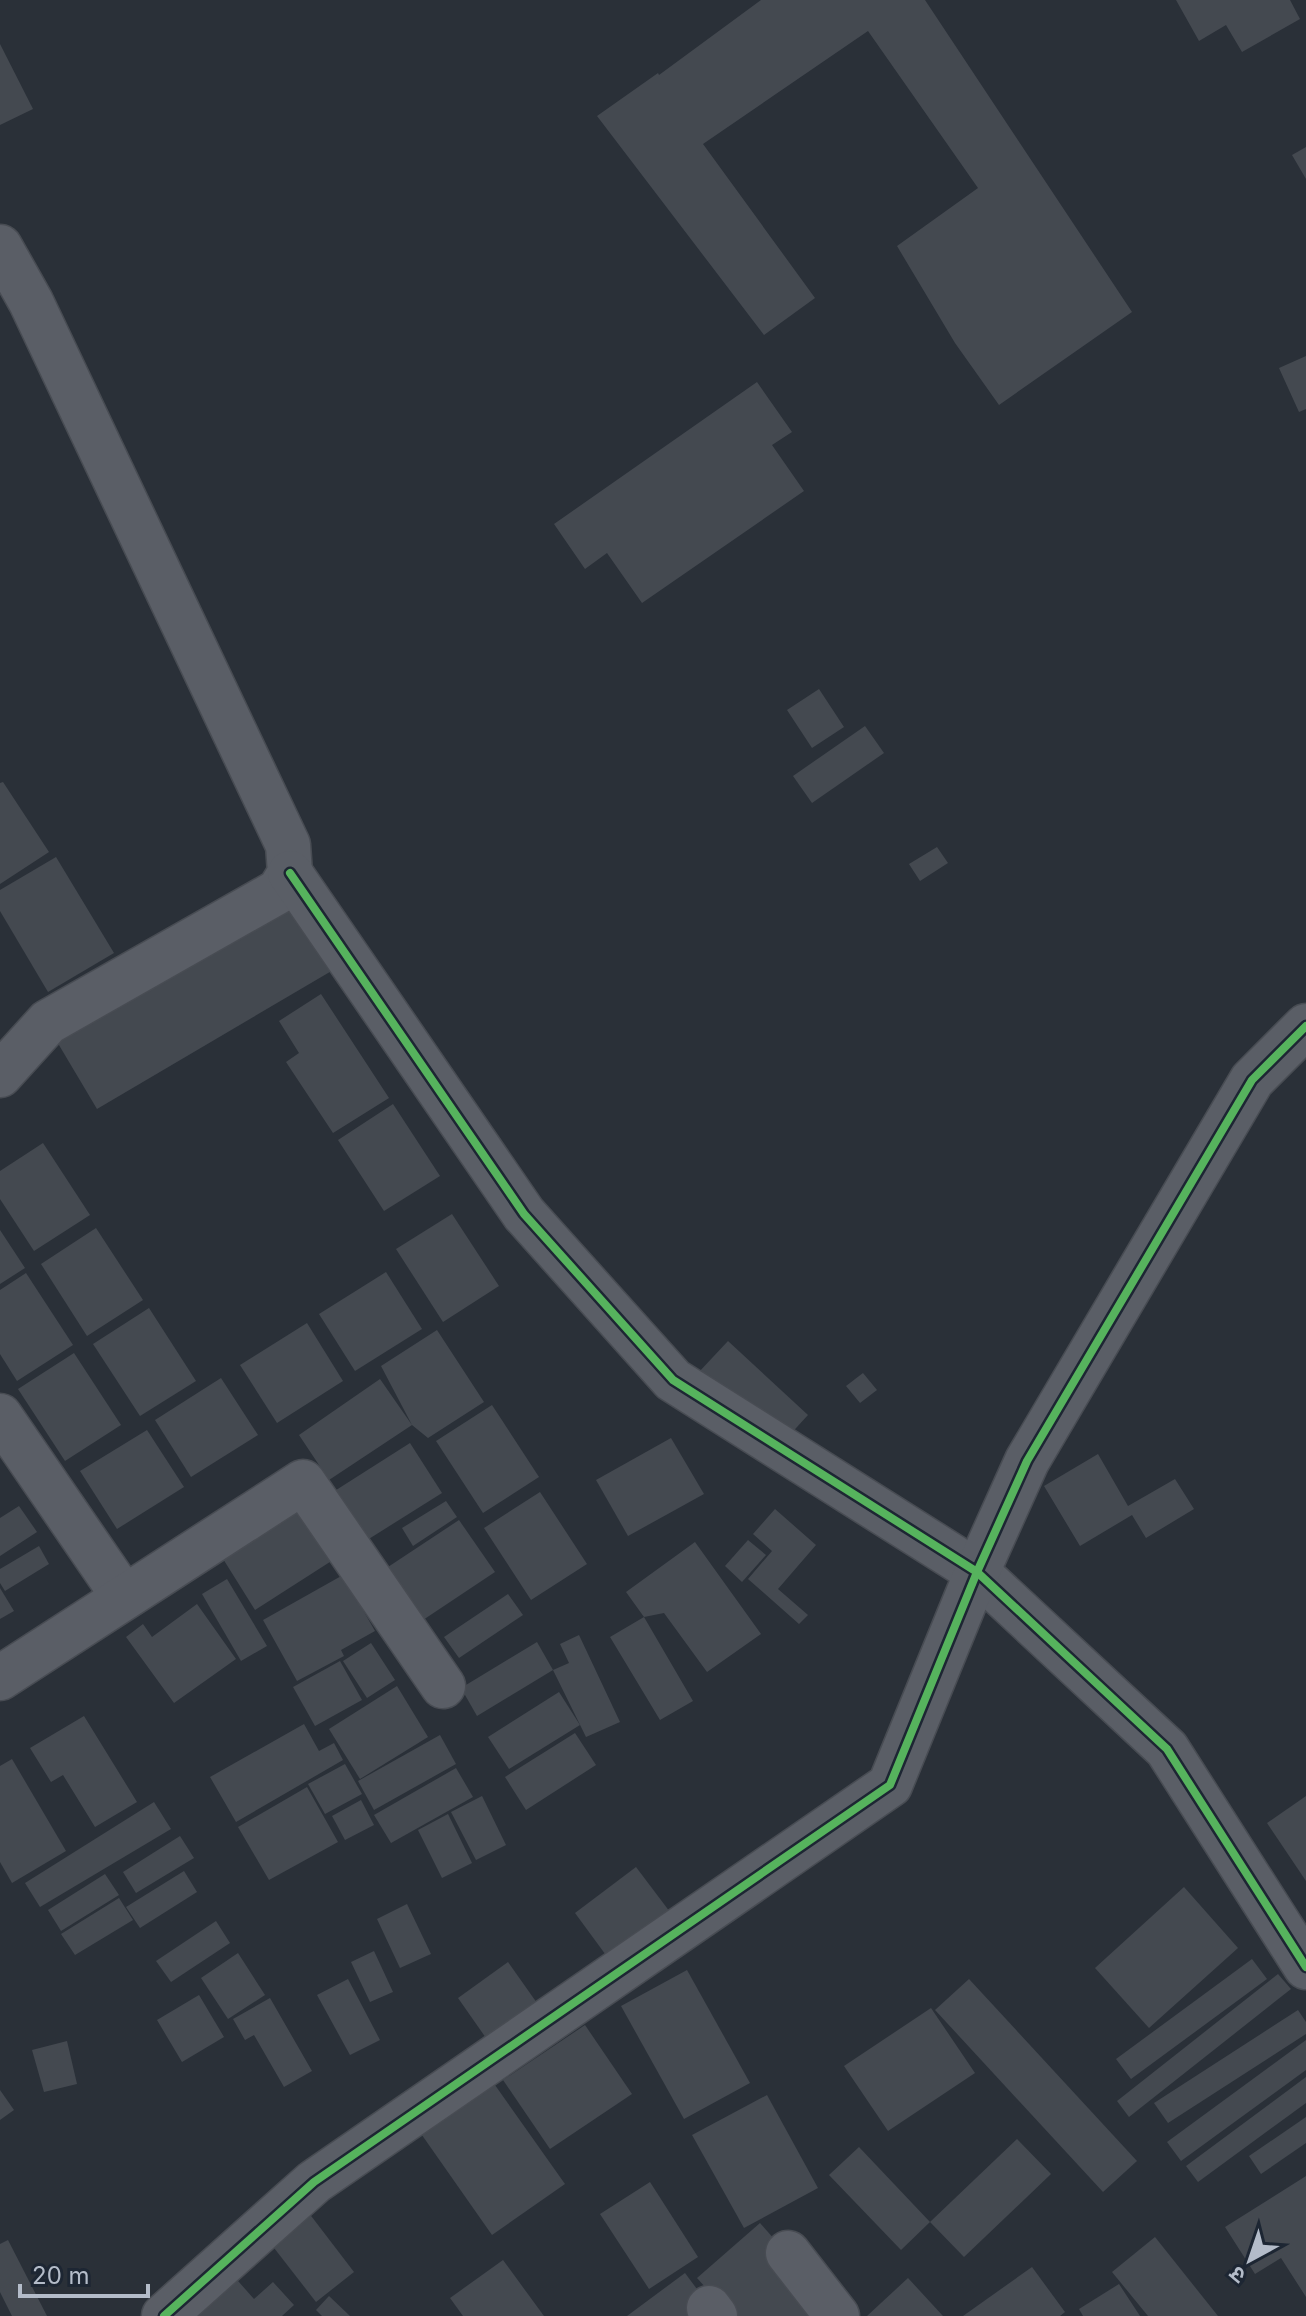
<svg xmlns="http://www.w3.org/2000/svg" width="1306" height="2316" font-family="Inter,'Noto Sans Devanagari',sans-serif">
<style>
.building{fill:#444950}
.lines{fill:none;stroke-linecap:round;stroke-linejoin:round}
.minor-casing{stroke:#484c53;stroke-width:47}
.minor{stroke:#5a5e66;stroke-width:44}
.cycleway-casing{stroke:#1d2633;stroke-width:13}
.cycleway{stroke:#56b35d;stroke-width:8}
</style>
<rect width="100%" height="100%" fill="#2a3038"/>
<!-- building -->
<g class="building">
<path d="M 761,0 L 925,0 L 1132,312 L 999,405 L 955,343 L 897,246 L 978,188 L 868,31 L 703,144 L 815,298 L 764,335 L 597,116 L 658,73 L 659,75 Z"/>
<path d="M 1176,0 L 1290,0 L 1300,19 L 1242,52 L 1226,25 L 1199,41 Z"/>
<path d="M 0,44 L 33,109 L 0,125 Z"/>
<path d="M 1306,147 L 1306,179 L 1292,155 Z"/>
<path d="M 1306,356 L 1306,409 L 1299,412 L 1279,368 Z"/>
<path d="M 757,382 L 792,432 L 772,445 L 804,491 L 642,603 L 607,553 L 585,569 L 554,524 Z"/>
<path d="M 819,689 L 844,727 L 812,748 L 787,710 Z"/>
<path d="M 865,726 L 884,753 L 812,803 L 793,776 Z"/>
<path d="M 3,782 L 49,852 L 0,884 L 0,783 Z"/>
<path d="M 937,847 L 948,863 L 920,881 L 909,864 Z"/>
<path d="M 56,857 L 114,953 L 48,992 L 0,911 L 0,890 Z"/>
<path d="M 296,892 L 340,966 L 97,1109 L 53,1035 Z"/>
<path d="M 321,994 L 389,1098 L 333,1133 L 286,1062 L 299,1053 L 279,1021 Z"/>
<path d="M 393,1104 L 440,1176 L 384,1211 L 338,1140 Z"/>
<path d="M 43,1143 L 90,1215 L 34,1251 L 0,1199 L 0,1171 Z"/>
<path d="M 452,1214 L 499,1286 L 443,1322 L 396,1249 Z"/>
<path d="M 96,1228 L 143,1300 L 87,1336 L 41,1264 Z"/>
<path d="M 0,1230 L 25,1268 L 0,1284 Z"/>
<path d="M 386,1272 L 422,1329 L 355,1371 L 319,1314 Z"/>
<path d="M 26,1273 L 73,1345 L 17,1381 L 0,1354 L 0,1290 Z"/>
<path d="M 149,1308 L 196,1381 L 140,1416 L 93,1344 Z"/>
<path d="M 307,1323 L 343,1381 L 277,1423 L 240,1365 Z"/>
<path d="M 437,1330 L 484,1402 L 428,1438 L 412,1425 L 329,1480 L 299,1435 L 380,1379 L 412,1425 L 381,1366 Z"/>
<path d="M 728,1341 L 808,1415 L 764,1463 L 683,1389 Z"/>
<path d="M 74,1353 L 121,1425 L 65,1461 L 18,1389 Z"/>
<path d="M 863,1373 L 877,1390 L 860,1403 L 846,1386 Z"/>
<path d="M 221,1378 L 258,1435 L 191,1477 L 155,1420 Z"/>
<path d="M 492,1405 L 539,1477 L 483,1513 L 436,1441 Z"/>
<path d="M 147,1430 L 184,1487 L 117,1529 L 80,1471 Z"/>
<path d="M 671,1438 L 704,1494 L 628,1536 L 596,1480 Z"/>
<path d="M 410,1443 L 442,1493 L 364,1542 L 333,1492 Z"/>
<path d="M 1098,1454 L 1128,1506 L 1175,1479 L 1194,1509 L 1146,1538 L 1132,1515 L 1080,1546 L 1044,1486 Z"/>
<path d="M 540,1492 L 587,1564 L 531,1600 L 484,1528 Z"/>
<path d="M 446,1501 L 457,1517 L 413,1546 L 402,1528 Z"/>
<path d="M 297,1504 L 333,1560 L 255,1610 L 220,1554 Z"/>
<path d="M 19,1506 L 37,1532 L 0,1556 L 0,1518 Z"/>
<path d="M 775,1509 L 816,1545 L 778,1589 L 808,1615 L 799,1624 L 748,1579 L 772,1551 L 753,1534 Z"/>
<path d="M 459,1520 L 495,1572 L 420,1622 L 385,1569 Z"/>
<path d="M 748,1540 L 766,1555 L 742,1582 L 725,1566 Z"/>
<path d="M 695,1542 L 761,1634 L 707,1672 L 664,1613 L 644,1617 L 693,1701 L 660,1720 L 610,1637 L 644,1617 L 626,1592 Z"/>
<path d="M 39,1546 L 49,1564 L 5,1591 L 0,1583 L 0,1569 Z"/>
<path d="M 343,1575 L 375,1631 L 341,1650 L 344,1656 L 297,1681 L 263,1620 Z"/>
<path d="M 227,1579 L 267,1646 L 241,1661 L 202,1594 Z"/>
<path d="M 0,1588 L 14,1611 L 0,1619 Z"/>
<path d="M 508,1594 L 523,1615 L 459,1658 L 444,1637 Z"/>
<path d="M 197,1604 L 236,1659 L 174,1703 L 126,1637 L 143,1624 L 152,1637 Z"/>
<path d="M 579,1635 L 620,1722 L 586,1737 L 553,1670 L 569,1663 L 560,1644 Z"/>
<path d="M 537,1642 L 553,1670 L 477,1716 L 461,1688 Z"/>
<path d="M 371,1643 L 395,1680 L 367,1698 L 343,1661 Z"/>
<path d="M 340,1661 L 362,1700 L 315,1726 L 293,1687 Z"/>
<path d="M 397,1686 L 428,1737 L 360,1779 L 329,1729 Z"/>
<path d="M 559,1692 L 580,1725 L 509,1769 L 488,1737 Z"/>
<path d="M 84,1716 L 137,1802 L 95,1827 L 63,1775 L 51,1782 L 30,1748 Z"/>
<path d="M 304,1724 L 319,1751 L 334,1743 L 343,1760 L 236,1822 L 210,1777 Z"/>
<path d="M 575,1733 L 596,1765 L 526,1810 L 505,1777 Z"/>
<path d="M 440,1735 L 456,1764 L 374,1810 L 358,1781 Z"/>
<path d="M 12,1759 L 66,1851 L 12,1883 L 0,1862 L 0,1766 Z"/>
<path d="M 345,1764 L 362,1794 L 325,1814 L 308,1784 Z"/>
<path d="M 456,1768 L 473,1797 L 391,1843 L 374,1815 Z"/>
<path d="M 307,1787 L 338,1842 L 269,1880 L 238,1827 Z"/>
<path d="M 482,1796 L 506,1845 L 476,1860 L 451,1812 Z"/>
<path d="M 1306,1796 L 1306,1881 L 1267,1823 Z"/>
<path d="M 361,1800 L 374,1825 L 345,1840 L 332,1816 Z"/>
<path d="M 154,1802 L 171,1829 L 40,1907 L 25,1883 Z"/>
<path d="M 448,1814 L 472,1863 L 442,1878 L 418,1830 Z"/>
<path d="M 180,1836 L 194,1858 L 136,1893 L 123,1872 Z"/>
<path d="M 636,1867 L 673,1916 L 611,1962 L 575,1913 Z"/>
<path d="M 184,1871 L 197,1892 L 140,1928 L 126,1907 Z"/>
<path d="M 105,1874 L 119,1895 L 61,1931 L 48,1910 Z"/>
<path d="M 1184,1887 L 1238,1948 L 1149,2028 L 1095,1968 Z"/>
<path d="M 119,1898 L 133,1920 L 75,1955 L 61,1934 Z"/>
<path d="M 407,1904 L 431,1954 L 400,1968 L 377,1919 Z"/>
<path d="M 216,1921 L 230,1943 L 171,1982 L 156,1961 Z"/>
<path d="M 374,1951 L 393,1992 L 370,2002 L 351,1962 Z"/>
<path d="M 238,1953 L 265,1995 L 228,2019 L 201,1978 Z"/>
<path d="M 1252,1959 L 1267,1979 L 1131,2079 L 1116,2059 Z"/>
<path d="M 508,1962 L 537,2003 L 486,2038 L 458,1998 Z"/>
<path d="M 687,1970 L 750,2083 L 684,2119 L 621,2006 Z"/>
<path d="M 1278,1974 L 1291,1989 L 1129,2117 L 1117,2101 Z"/>
<path d="M 348,1979 L 380,2040 L 350,2055 L 317,1995 Z"/>
<path d="M 969,1979 L 1137,2161 L 1103,2192 L 935,2010 Z"/>
<path d="M 199,1995 L 224,2037 L 182,2062 L 157,2020 Z"/>
<path d="M 270,1998 L 312,2071 L 284,2087 L 254,2035 L 245,2040 L 233,2019 Z"/>
<path d="M 931,2008 L 975,2073 L 888,2131 L 844,2066 Z"/>
<path d="M 1298,2010 L 1306,2022 L 1306,2034 L 1168,2123 L 1154,2103 Z"/>
<path d="M 585,2025 L 632,2094 L 550,2149 L 503,2080 Z"/>
<path d="M 1306,2040 L 1306,2070 L 1181,2161 L 1167,2142 Z"/>
<path d="M 67,2041 L 77,2084 L 44,2092 L 32,2050 Z"/>
<path d="M 1306,2077 L 1306,2103 L 1198,2182 L 1186,2166 Z"/>
<path d="M 490,2078 L 565,2184 L 492,2235 L 417,2128 Z"/>
<path d="M 0,2090 L 14,2110 L 0,2120 Z"/>
<path d="M 767,2095 L 818,2188 L 744,2228 L 692,2135 Z"/>
<path d="M 1306,2117 L 1306,2143 L 1261,2174 L 1249,2156 Z"/>
<path d="M 1017,2139 L 1051,2174 L 964,2257 L 930,2222 Z"/>
<path d="M 859,2147 L 930,2222 L 901,2250 L 829,2175 Z"/>
<path d="M 1306,2176 L 1306,2297 L 1281,2258 L 1255,2274 L 1225,2227 Z"/>
<path d="M 650,2182 L 698,2257 L 649,2289 L 600,2214 Z"/>
<path d="M 302,2204 L 354,2272 L 316,2302 L 264,2235 Z"/>
<path d="M 760,2223 L 827,2299 L 808,2316 L 731,2316 L 697,2278 Z"/>
<path d="M 1155,2237 L 1218,2316 L 1148,2316 L 1112,2272 Z"/>
<path d="M 8,2240 L 47,2316 L 12,2316 L 0,2292 L 0,2244 Z"/>
<path d="M 503,2260 L 544,2316 L 463,2316 L 450,2298 Z"/>
<path d="M 223,2264 L 254,2299 L 273,2282 L 294,2305 L 282,2316 L 192,2316 Z"/>
<path d="M 1032,2267 L 1065,2312 L 1060,2316 L 963,2316 Z"/>
<path d="M 685,2273 L 717,2316 L 627,2316 Z"/>
<path d="M 908,2278 L 943,2316 L 867,2316 Z"/>
<path d="M 1119,2284 L 1140,2316 L 1083,2316 L 1079,2309 Z"/>
<path d="M 329,2296 L 350,2316 L 322,2316 L 316,2310 Z"/>
</g>
<g class="lines">
<defs>
<g id="minor">
<path d="M 0,247 L 31,302 L 288,845 L 290,873 L 279,891 L 48,1022 L 0,1075"/>
<path d="M 290,873 L 524,1214 L 673,1380 L 977,1572 L 1167,1749 L 1306,1967"/>
<path d="M 0,1416 L 124,1597"/>
<path d="M 0,1678 L 303,1482 L 443,1686"/>
<path d="M 788,2253 L 837,2316"/>
<path d="M 709,2308 L 715,2316"/>
<path d="M 164,2316 L 314,2182 L 890,1785 L 977,1572 L 1027,1461 L 1252,1080 L 1306,1026"/>
</g>
</defs>
<!-- minor casing -->
<use href="#minor" class="minor-casing"/>
<!-- minor -->
<use href="#minor" class="minor"/>
<defs>
<g id="cycleway">
<path d="M 290,873 L 524,1214 L 673,1380 L 977,1572 L 1167,1749 L 1306,1967"/>
<path d="M 164,2316 L 314,2182 L 890,1785 L 977,1572 L 1027,1461 L 1252,1080 L 1306,1026"/>
</g>
</defs>
<!-- cycleway casing -->
<use href="#cycleway" class="cycleway-casing"/>
<!-- cycleway -->
<use href="#cycleway" class="cycleway"/>
</g>
<!-- north arrow -->
<g transform="translate(1250 2260) rotate(220)" stroke="#1d2633" stroke-width="6" paint-order="stroke">
<path d="M0-6L14 30L0 20L-14 30Z" fill="#b4bcc9"/>
<text y="-12" font-size="22" font-weight="bold" text-anchor="middle" fill="#b4bcc9">उ</text>
</g>
<!-- scale -->
<path d="M20 2284v12h128v-12" fill="none" stroke="#b4bcc9" stroke-width="4"/>
<text x="32" y="2284" font-size="24" fill="#b4bcc9" stroke="#1d2633" stroke-width="6" paint-order="stroke">20 m</text>
</svg>
